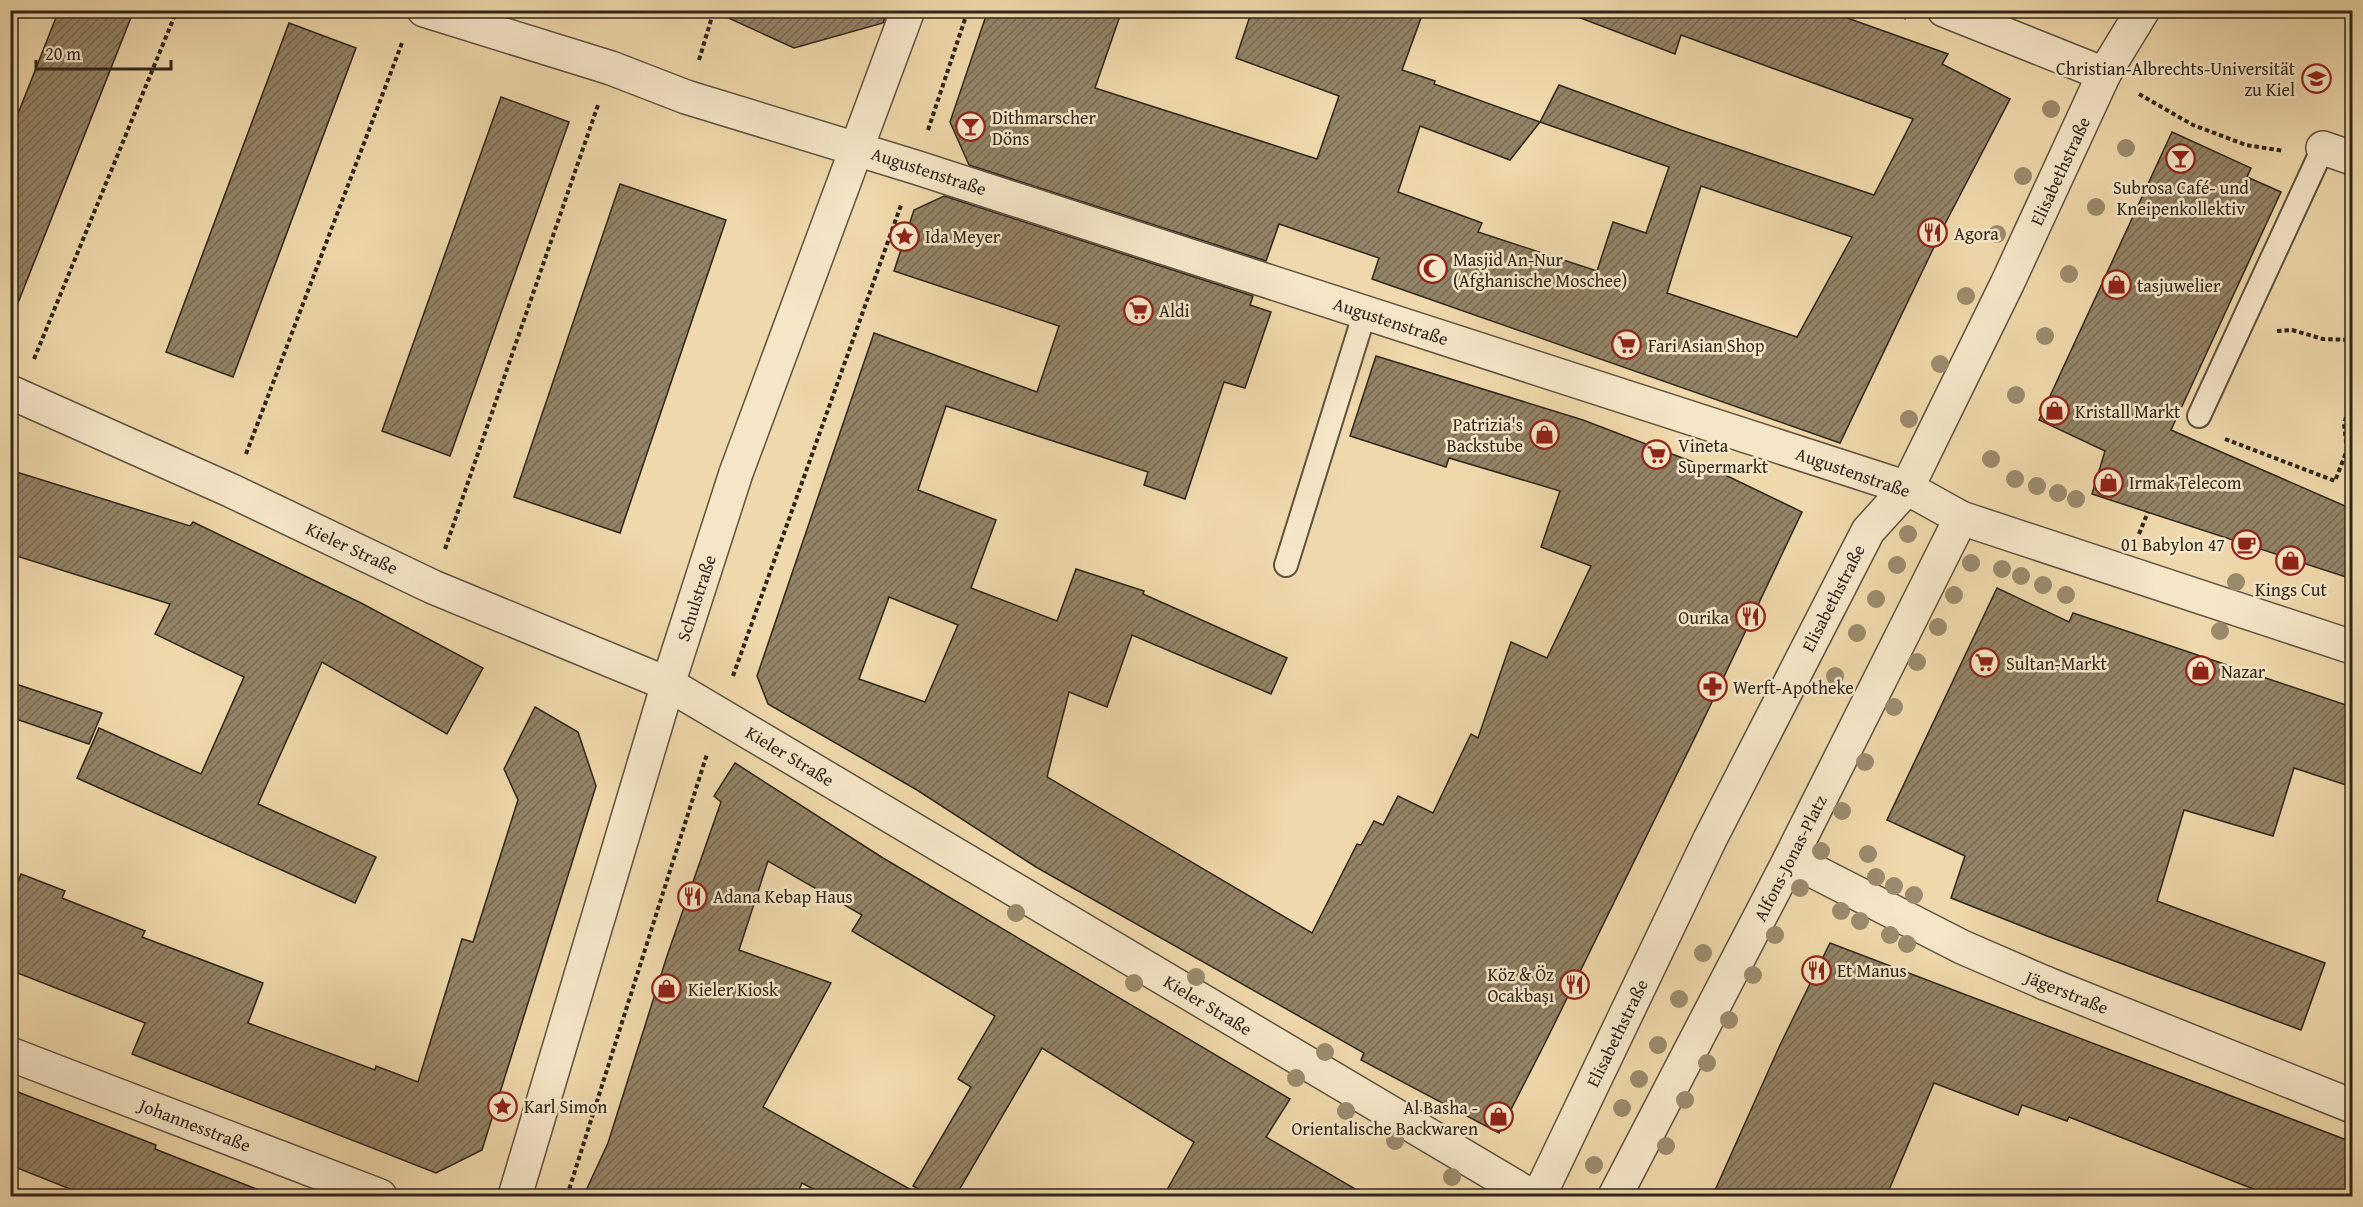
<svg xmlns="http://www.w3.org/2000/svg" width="2363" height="1207" font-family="'Gentium Book Plus',serif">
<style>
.building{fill:url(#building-hatch);stroke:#2f261c;stroke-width:1.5;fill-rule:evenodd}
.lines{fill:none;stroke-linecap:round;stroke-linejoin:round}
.service-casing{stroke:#5f5240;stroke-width:26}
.pedestrian-casing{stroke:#5f5240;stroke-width:36}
.minor-casing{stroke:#5f5240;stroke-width:36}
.path{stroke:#2f261c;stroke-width:4;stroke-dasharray:4.5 3;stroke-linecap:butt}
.service{stroke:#f5e6c8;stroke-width:22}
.pedestrian{stroke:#f5e6c8;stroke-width:33}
.minor{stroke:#f5e6c8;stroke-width:33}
.tree{fill:#9b8a6d}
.labels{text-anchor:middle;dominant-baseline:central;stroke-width:5;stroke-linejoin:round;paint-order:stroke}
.poi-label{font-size:18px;fill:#2f261c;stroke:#f5e6c8;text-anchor:start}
.street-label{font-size:18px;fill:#2f261c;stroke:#f5e6c8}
</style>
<defs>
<pattern id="building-hatch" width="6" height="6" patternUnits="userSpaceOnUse" patternTransform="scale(1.5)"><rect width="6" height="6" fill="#938366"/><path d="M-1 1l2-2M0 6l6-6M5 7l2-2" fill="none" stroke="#786b53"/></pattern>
</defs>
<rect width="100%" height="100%" fill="#efd8ab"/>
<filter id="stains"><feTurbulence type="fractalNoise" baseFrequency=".00333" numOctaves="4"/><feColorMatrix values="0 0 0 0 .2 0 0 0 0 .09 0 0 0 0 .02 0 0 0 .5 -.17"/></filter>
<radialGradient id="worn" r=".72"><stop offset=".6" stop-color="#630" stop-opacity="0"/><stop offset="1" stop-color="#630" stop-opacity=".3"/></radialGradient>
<!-- building -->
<g class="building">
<path d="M 59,10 L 134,10 L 12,318 L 10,317 L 10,134 Z"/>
<path d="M 711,10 L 887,10 L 887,12 L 883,23 L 794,48 Z"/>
<path d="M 988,10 L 1122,10 L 1095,88 L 1317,159 L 1339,96 L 1236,58 L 1252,10 L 1424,10 L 1402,70 L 1435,81 L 1434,84 L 1540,122 L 1559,85 L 1681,130 L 1874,195 L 1913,119 L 1681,35 L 1675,54 L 1570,14 L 1570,10 L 1825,10 L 1948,54 L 1942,64 L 2010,99 L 1947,220 L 1840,443 L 1372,279 L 1379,258 L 1279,224 L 1266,261 L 969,165 L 950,122 ZM 1540,122 L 1669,167 L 1646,233 L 1613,222 L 1597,271 L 1478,232 L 1482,223 L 1398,192 L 1420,126 L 1510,160 ZM 1701,186 L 1852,237 L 1797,337 L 1667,293 Z"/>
<path d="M 289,23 L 356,48 L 233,377 L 166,352 Z"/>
<path d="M 501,97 L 569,122 L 450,456 L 382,431 Z"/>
<path d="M 2172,132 L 2251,168 L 2247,177 L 2281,192 L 2171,430 L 2352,509 L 2352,579 L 2092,494 L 2105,451 L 2039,420 Z"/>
<path d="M 620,184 L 726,220 L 620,533 L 514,497 Z"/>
<path d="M 944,196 L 1253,296 L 1250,305 L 1271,312 L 1245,388 L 1224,382 L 1185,499 L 1144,485 L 1148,472 L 946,406 L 918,490 L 996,520 L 971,588 L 1057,621 L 1076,569 L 1144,591 L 1143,594 L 1287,658 L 1271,694 L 1132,635 L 1107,707 L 1069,692 L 1047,777 L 1312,933 L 1357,844 L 1361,845 L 1374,821 L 1383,825 L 1398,796 L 1433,813 L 1471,734 L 1478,738 L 1511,642 L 1547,658 L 1591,566 L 1541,547 L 1560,491 L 1449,458 L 1446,467 L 1350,436 L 1376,356 L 1583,420 L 1719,472 L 1802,512 L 1701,725 L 1545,1043 L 1499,1133 L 1361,1060 L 1364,1053 L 1036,867 L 917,790 L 768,704 L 757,676 L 874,333 L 1037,392 L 1059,326 L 894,271 L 914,210 ZM 889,597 L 958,625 L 925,702 L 859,679 Z"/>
<path d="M 10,470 L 190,526 L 193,522 L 361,603 L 483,668 L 447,734 L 322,662 L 258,804 L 376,857 L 355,903 L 77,778 L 99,728 L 201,774 L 244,677 L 155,634 L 170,604 L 10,554 Z"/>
<path d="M 1997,588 L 2069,622 L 2073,613 L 2352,707 L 2352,787 L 2294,768 L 2273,836 L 2184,810 L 2157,901 L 2325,963 L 2301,1030 L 2047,936 L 1951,898 L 1965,856 L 1887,820 Z"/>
<path d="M 10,682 L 102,713 L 89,744 L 10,717 Z"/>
<path d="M 535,707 L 578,732 L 596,786 L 482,1150 L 436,1173 L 132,1054 L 145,1023 L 10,970 L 10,902 L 21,874 L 65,891 L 62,898 L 145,931 L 142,937 L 263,983 L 248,1023 L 375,1070 L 376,1066 L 418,1082 L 462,939 L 473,942 L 518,800 L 504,769 Z"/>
<path d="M 735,763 L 883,858 L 1290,1099 L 1266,1137 L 1369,1197 L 1163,1197 L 1194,1142 L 1042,1048 L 955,1197 L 932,1197 L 913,1186 L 971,1087 L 958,1079 L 995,1016 L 852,931 L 862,915 L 768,861 L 739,950 L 831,983 L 763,1107 L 924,1197 L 828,1197 L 802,1183 L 796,1197 L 583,1197 L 608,1143 L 667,956 L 721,802 L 714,796 Z"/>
<path d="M 1830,943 L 2352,1142 L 2352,1197 L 2274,1197 L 2069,1117 L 2067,1121 L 2022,1105 L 2018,1115 L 1934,1083 L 1886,1197 L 1712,1197 L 1780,1045 Z"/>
<path d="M 10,1089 L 156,1145 L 155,1149 L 269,1194 L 268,1197 L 90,1197 L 10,1165 Z"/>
</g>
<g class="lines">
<defs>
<g id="service">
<path d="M 2199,416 L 2323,148"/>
<path d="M 1286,565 L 1365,312"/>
</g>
<path id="pedestrian" d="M 1790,859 L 1962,947 L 2045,983"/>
<g id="minor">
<path d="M 424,10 L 611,68 L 686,97 L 915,167 L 1907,488 L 1961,518 L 2352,647"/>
<path d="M 1944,10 L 2104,74"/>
<path d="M 2323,148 L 2352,158"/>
<path d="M 10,392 L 232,491 L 433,587 L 668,684 L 1531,1196"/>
<path d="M 2045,983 L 2352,1106"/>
<path d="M 10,1054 L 380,1196"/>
<path d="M 515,1196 L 668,684 L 736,473 L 908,10"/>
<path d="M 1539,1196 L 1710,839 L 1868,531 L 1907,488 L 2007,284 L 2104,74 L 2143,10"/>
<path d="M 1615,1196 L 1790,859 L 1961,518"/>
</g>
</defs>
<!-- service casing -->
<use href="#service" class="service-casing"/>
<!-- pedestrian casing -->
<use href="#pedestrian" class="pedestrian-casing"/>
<!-- minor casing -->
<use href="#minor" class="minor-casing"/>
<!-- path -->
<g class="path">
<path d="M 1884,10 L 1906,18"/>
<path d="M 699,60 L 714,10"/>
<path d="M 2139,94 L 2193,125 L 2246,145 L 2284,151"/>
<path d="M 928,130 L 968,10"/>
<path d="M 2277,331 L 2292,330 L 2323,339 L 2352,340"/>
<path d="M 34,359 L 177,10"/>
<path d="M 2225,439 L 2335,481 L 2347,450 L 2344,424 L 2352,397"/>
<path d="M 246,454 L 402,43"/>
<path d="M 2139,534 L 2148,512"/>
<path d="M 445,549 L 598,105"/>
<path d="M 733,676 L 901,205"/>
<path d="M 567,1196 L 707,754"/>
</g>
<!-- service -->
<use href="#service" class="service"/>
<!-- pedestrian -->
<use href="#pedestrian" class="pedestrian"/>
<!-- minor -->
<use href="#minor" class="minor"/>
</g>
<!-- trees -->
<g class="tree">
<circle cx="2051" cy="109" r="9"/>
<circle cx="2126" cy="148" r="9"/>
<circle cx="2023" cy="176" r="9"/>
<circle cx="2096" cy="207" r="9"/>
<circle cx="1997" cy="234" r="9"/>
<circle cx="2069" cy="274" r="9"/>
<circle cx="1966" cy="296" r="9"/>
<circle cx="2045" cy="336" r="9"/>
<circle cx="1940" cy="364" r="9"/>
<circle cx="2016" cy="395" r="9"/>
<circle cx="1909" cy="419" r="9"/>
<circle cx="1991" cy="459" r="9"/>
<circle cx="2015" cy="479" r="9"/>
<circle cx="2037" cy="486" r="9"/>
<circle cx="2058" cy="493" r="9"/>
<circle cx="2076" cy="499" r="9"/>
<circle cx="1908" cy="534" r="9"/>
<circle cx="1971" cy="563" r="9"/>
<circle cx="1897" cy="565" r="9"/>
<circle cx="2002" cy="569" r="9"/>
<circle cx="2021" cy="576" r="9"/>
<circle cx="2236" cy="582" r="9"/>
<circle cx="2043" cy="585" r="9"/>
<circle cx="1954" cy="595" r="9"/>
<circle cx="2066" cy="595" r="9"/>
<circle cx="1876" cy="599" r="9"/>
<circle cx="1938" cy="627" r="9"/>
<circle cx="2220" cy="631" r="9"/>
<circle cx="1857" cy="633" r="9"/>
<circle cx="1917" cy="662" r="9"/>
<circle cx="1835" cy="676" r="9"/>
<circle cx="1894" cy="707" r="9"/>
<circle cx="1865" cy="762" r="9"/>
<circle cx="1842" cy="811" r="9"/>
<circle cx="1821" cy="851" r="9"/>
<circle cx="1868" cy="854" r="9"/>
<circle cx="1876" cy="877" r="9"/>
<circle cx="1894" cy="886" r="9"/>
<circle cx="1800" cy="888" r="9"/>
<circle cx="1914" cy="895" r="9"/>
<circle cx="1841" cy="911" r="9"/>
<circle cx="1016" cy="913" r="9"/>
<circle cx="1860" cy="921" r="9"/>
<circle cx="1775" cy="935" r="9"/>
<circle cx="1890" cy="935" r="9"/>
<circle cx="1907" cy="944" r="9"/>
<circle cx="1703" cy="953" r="9"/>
<circle cx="1753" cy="975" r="9"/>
<circle cx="1196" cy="977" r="9"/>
<circle cx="1134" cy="983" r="9"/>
<circle cx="1679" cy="999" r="9"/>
<circle cx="1729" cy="1020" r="9"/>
<circle cx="1658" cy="1045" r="9"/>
<circle cx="1325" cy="1052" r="9"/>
<circle cx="1707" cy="1063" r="9"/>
<circle cx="1296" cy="1078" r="9"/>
<circle cx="1639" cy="1079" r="9"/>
<circle cx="1685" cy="1100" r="9"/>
<circle cx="1622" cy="1108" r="9"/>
<circle cx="1346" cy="1111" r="9"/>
<circle cx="1395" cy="1141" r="9"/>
<circle cx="1666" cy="1146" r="9"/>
<circle cx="1594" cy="1165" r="9"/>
<circle cx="1452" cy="1177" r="9"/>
</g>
<!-- icons -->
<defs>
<symbol id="university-ring" viewBox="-11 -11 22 22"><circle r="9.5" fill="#f5e6c8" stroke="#8f2418" stroke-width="1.5"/><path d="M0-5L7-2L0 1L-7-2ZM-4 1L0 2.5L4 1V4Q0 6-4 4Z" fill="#8f2418"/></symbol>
<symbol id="bar-ring" viewBox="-11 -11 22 22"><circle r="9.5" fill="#f5e6c8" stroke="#8f2418" stroke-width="1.5"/><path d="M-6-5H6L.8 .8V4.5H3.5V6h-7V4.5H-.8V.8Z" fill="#8f2418"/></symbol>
<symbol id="restaurant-ring" viewBox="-11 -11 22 22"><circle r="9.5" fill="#f5e6c8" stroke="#8f2418" stroke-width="1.5"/><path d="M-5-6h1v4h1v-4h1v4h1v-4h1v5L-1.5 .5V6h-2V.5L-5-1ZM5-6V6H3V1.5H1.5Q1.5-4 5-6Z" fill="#8f2418"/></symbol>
<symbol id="sight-ring" viewBox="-11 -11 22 22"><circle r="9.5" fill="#f5e6c8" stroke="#8f2418" stroke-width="1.5"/><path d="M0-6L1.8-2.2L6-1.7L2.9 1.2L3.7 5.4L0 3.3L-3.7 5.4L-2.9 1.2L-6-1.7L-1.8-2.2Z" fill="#8f2418"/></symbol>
<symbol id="mosque-ring" viewBox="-11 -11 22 22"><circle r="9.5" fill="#f5e6c8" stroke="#8f2418" stroke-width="1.5"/><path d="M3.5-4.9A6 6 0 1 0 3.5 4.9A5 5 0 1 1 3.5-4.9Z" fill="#8f2418"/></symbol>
<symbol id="shop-ring" viewBox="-11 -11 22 22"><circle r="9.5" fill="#f5e6c8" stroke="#8f2418" stroke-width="1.5"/><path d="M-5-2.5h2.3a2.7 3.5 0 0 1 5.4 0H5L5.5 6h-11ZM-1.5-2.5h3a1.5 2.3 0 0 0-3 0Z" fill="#8f2418"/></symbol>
<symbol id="supermarket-ring" viewBox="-11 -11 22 22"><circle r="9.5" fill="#f5e6c8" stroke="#8f2418" stroke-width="1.5"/><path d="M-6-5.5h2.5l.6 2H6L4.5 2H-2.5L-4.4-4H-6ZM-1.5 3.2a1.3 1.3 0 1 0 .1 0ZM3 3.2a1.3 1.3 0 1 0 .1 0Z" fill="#8f2418"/></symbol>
<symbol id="cafe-ring" viewBox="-11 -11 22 22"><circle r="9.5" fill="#f5e6c8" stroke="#8f2418" stroke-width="1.5"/><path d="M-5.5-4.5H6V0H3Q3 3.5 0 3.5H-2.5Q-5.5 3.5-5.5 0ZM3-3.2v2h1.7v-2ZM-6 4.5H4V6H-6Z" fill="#8f2418"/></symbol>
<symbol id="pharmacy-ring" viewBox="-11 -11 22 22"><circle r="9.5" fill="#f5e6c8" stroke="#8f2418" stroke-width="1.5"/><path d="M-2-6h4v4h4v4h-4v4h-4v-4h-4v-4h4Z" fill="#8f2418"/></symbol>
</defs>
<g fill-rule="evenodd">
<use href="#university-ring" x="2300" y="62" width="33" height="33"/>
<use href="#bar-ring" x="954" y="110" width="33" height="33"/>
<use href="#bar-ring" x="2164" y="142" width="33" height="33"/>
<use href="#restaurant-ring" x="1916" y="216" width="33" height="33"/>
<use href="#sight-ring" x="888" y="220" width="33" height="33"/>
<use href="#mosque-ring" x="1416" y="252" width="33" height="33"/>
<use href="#shop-ring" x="2100" y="268" width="33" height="33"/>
<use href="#supermarket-ring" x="1122" y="294" width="33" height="33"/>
<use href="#supermarket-ring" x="1610" y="328" width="33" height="33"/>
<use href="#shop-ring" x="2038" y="394" width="33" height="33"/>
<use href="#shop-ring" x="1528" y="418" width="33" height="33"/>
<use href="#supermarket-ring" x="1640" y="438" width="33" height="33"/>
<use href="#shop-ring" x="2092" y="466" width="33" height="33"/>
<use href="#cafe-ring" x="2230" y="528" width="33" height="33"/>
<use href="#shop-ring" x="2274" y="544" width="33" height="33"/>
<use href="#restaurant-ring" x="1734" y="600" width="33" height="33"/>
<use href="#supermarket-ring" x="1968" y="646" width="33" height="33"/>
<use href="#shop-ring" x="2184" y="654" width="33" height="33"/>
<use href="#pharmacy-ring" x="1696" y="670" width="33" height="33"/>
<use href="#restaurant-ring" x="676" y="880" width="33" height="33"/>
<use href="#restaurant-ring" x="1800" y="954" width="33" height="33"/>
<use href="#restaurant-ring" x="1558" y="968" width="33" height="33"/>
<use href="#shop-ring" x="650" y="972" width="33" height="33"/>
<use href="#sight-ring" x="486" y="1090" width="33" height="33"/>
<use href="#shop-ring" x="1482" y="1100" width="33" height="33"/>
</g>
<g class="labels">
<!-- poi labels -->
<g class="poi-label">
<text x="2295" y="68" text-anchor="end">Christian-Albrechts-Universität<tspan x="2295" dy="21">zu Kiel</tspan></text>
<text x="992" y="117">Dithmarscher<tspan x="992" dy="21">Döns</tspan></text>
<text x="2181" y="187" text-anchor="middle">Subrosa Café- und<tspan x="2181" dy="21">Kneipenkollektiv</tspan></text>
<text x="1954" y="233">Agora</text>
<text x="925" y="236">Ida Meyer</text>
<text x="1453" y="259">Masjid An-Nur<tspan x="1453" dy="21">(Afghanische Moschee)</tspan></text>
<text x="2137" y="285">tasjuwelier</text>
<text x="1159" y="310">Aldi</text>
<text x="1648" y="345">Fari Asian Shop</text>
<text x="2075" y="411">Kristall Markt</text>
<text x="1523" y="424" text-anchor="end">Patrizia's<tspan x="1523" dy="21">Backstube</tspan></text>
<text x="1678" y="445">Vineta<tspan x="1678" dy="21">Supermarkt</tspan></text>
<text x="2129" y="482">Irmak Telecom</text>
<text x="2225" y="544" text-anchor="end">01 Babylon 47</text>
<text x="2291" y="589" text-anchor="middle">Kings Cut</text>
<text x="1729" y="617" text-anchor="end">Ourika</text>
<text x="2006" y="663">Sultan-Markt</text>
<text x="2221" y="671">Nazar</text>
<text x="1733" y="687">Werft-Apotheke</text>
<text x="713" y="896">Adana Kebap Haus</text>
<text x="1837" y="970">Et Manus</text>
<text x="1554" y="974" text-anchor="end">Köz &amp; Öz<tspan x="1554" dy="21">Ocakbaşı</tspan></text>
<text x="688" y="989">Kieler Kiosk</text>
<text x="524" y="1106">Karl Simon</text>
<text x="1478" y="1107" text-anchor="end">Al Basha -<tspan x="1478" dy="21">Orientalische Backwaren</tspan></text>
</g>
<!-- street labels -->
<g class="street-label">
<text transform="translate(929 171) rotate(18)">Augustenstraße</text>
<text transform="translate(2060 171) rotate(-65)">Elisabethstraße</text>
<text transform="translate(1391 321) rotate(18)">Augustenstraße</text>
<text transform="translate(1853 472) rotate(19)">Augustenstraße</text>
<text transform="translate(352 548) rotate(25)">Kieler Straße</text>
<text transform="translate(696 598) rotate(-72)">Schulstraße</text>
<text transform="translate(1833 598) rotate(-63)">Elisabethstraße</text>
<text transform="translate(790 756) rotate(31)">Kieler Straße</text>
<text transform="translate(1790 858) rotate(-63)">Alfons-Jonas-Platz</text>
<text transform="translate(2067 992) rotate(22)">Jägerstraße</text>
<text transform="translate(1208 1005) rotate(31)">Kieler Straße</text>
<text transform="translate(1617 1033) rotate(-64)">Elisabethstraße</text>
<text transform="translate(195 1125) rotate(21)">Johannesstraße</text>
</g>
</g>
<!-- margin -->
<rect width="2363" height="1207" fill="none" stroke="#efd8ab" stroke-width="36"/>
<rect x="12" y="12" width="2339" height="1183" fill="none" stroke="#2f261c" stroke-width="3"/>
<rect x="18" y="18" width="2327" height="1171" fill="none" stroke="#2f261c" stroke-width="1.5"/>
<!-- scale -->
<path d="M36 60v9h135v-9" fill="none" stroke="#2f261c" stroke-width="3"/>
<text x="45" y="60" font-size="18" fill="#2f261c" stroke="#f5e6c8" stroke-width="4.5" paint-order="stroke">20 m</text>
<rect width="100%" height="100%" filter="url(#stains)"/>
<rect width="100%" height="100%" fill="url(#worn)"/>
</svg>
